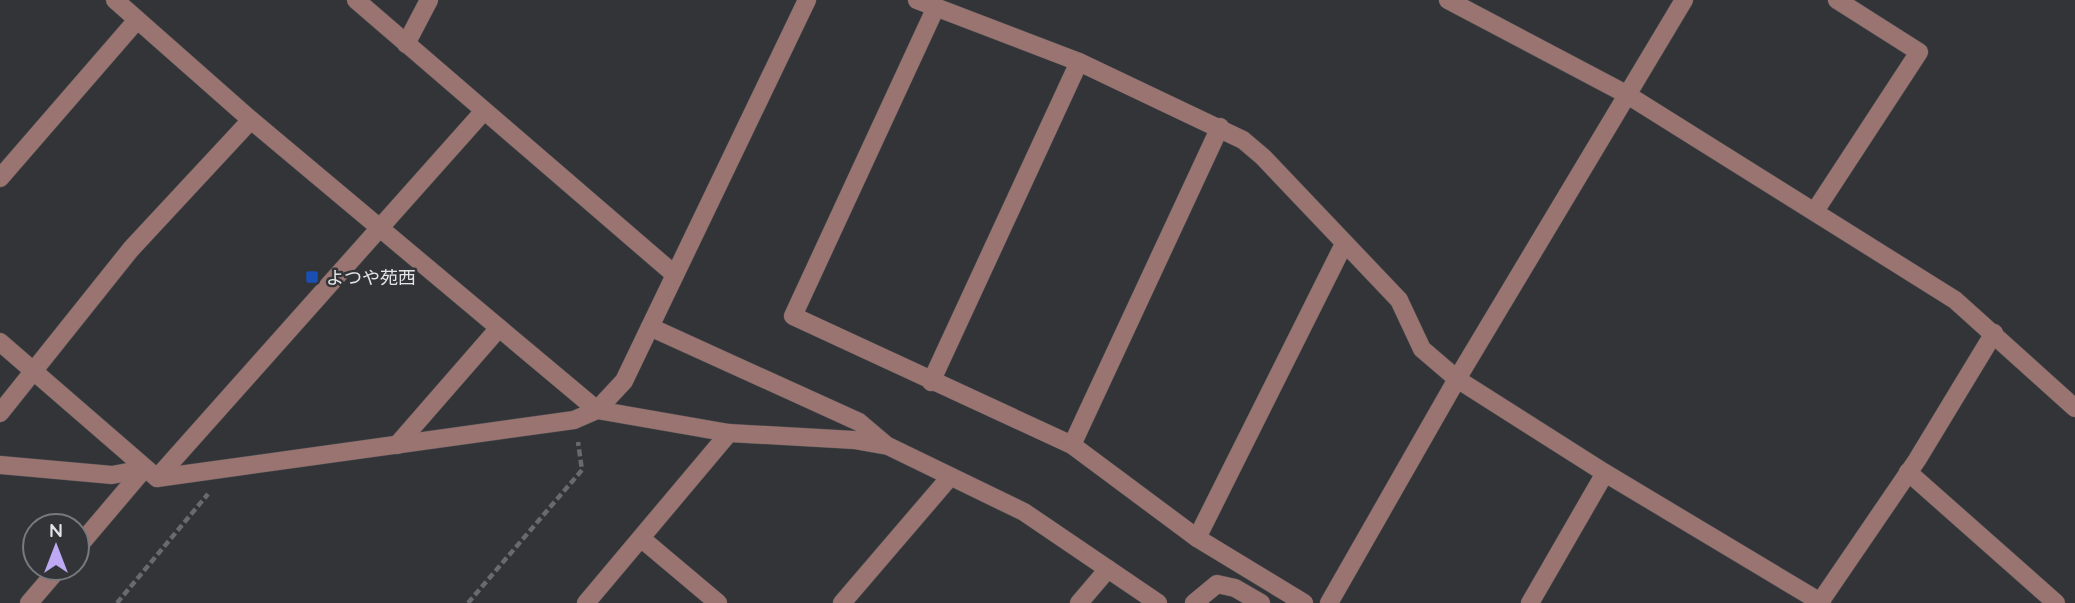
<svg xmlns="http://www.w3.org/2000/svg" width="2075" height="603" font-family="Quicksand,'Noto Sans JP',sans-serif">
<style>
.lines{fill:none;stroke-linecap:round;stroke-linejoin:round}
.minor-casing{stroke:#4e5053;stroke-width:19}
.path{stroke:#686a6c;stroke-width:4.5;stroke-dasharray:7 3.5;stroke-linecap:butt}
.minor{stroke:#9a7471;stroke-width:18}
.transit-dot{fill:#1a4fb4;stroke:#323437;stroke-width:2.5}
.labels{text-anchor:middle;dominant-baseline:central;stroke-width:5;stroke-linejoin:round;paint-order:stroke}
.poi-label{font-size:18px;fill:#e3e4e6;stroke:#323437;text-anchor:start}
</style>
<rect width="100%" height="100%" fill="#323437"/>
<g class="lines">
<defs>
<g id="minor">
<path d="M 115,0 L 251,120 L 597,410 L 729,433 L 854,440 L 888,446 L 1024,512 L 1158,603"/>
<path d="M 356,0 L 674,274"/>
<path d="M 917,0 L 1079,62 L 1243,140 L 1263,157 L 1399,300 L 1422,349 L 1457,379 L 1605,473 L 1822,603"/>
<path d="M 1448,0 L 1626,94 L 1955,300 L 2075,408"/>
<path d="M 936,7 L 793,316 L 1072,445 L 1197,538 L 1304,603"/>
<path d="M 406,44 L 429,0"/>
<path d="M 0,178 L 137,20"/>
<path d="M 1815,211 L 1919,52 L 1837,0"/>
<path d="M 650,327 L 859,422 L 885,444"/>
<path d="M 0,342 L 157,478 L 574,420 L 597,410 L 624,381 L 807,0"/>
<path d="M 931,382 L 1079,62"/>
<path d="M 0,413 L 131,249 L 251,120"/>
<path d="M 397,445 L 499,328"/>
<path d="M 1072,445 L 1220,127"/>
<path d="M 0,465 L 112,475 L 144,469"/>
<path d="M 1908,472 L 2056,603"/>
<path d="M 157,478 L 483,112"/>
<path d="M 1197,538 L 1344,244"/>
<path d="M 642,539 L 718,603"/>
<path d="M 77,548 L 144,469"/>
<path d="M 1820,602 L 1917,460 L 1994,333"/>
<path d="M 29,603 L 59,568"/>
<path d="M 586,603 L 729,433"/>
<path d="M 842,603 L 950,477"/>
<path d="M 1079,603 L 1108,569"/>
<path d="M 1194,603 L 1217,584 L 1235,588 L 1261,603"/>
<path d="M 1329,603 L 1457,379 L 1684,0"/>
<path d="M 1530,603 L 1605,473"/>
</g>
</defs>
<!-- minor casing -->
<use href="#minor" class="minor-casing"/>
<!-- path -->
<g class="path">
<path d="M 117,603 L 208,494"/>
<path d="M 468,603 L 582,470 L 578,442"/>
</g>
<!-- minor -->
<use href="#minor" class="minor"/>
</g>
<!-- markers -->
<rect class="transit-dot" x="305" y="270" width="14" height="14" rx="3.5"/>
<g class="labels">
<!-- poi labels -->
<g class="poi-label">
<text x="326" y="277">よつや苑西</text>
</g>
</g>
<!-- north arrow -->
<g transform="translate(56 547)"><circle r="33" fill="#323437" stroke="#797a7d" stroke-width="2"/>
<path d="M0-5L12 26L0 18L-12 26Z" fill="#bea9f4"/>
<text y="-10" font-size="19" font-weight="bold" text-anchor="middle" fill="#e3e4e6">N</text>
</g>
</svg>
